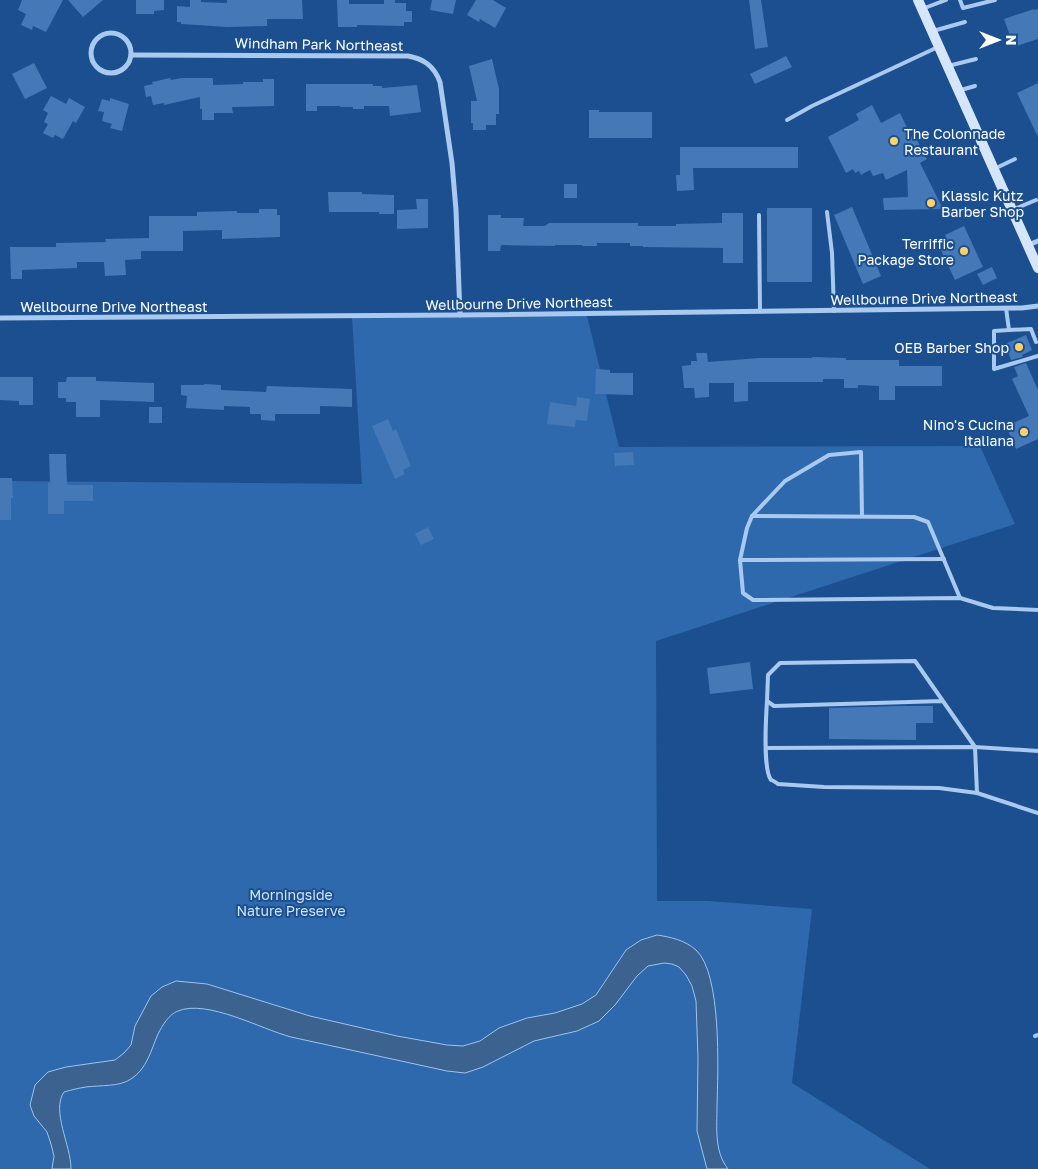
<svg xmlns="http://www.w3.org/2000/svg" width="1038" height="1169" font-family="'Golos Text',sans-serif">
<style>
.green{fill:#2e69ad}
.water{fill:#3c6290;stroke:#9cc4f0}
.building{fill:#4478b7}
.lines{fill:none;stroke-linecap:round;stroke-linejoin:round}
.service{stroke:#a9c9ee;stroke-width:4}
.minor{stroke:#a9c9ee;stroke-width:5}
.secondary{stroke:#d6e6fa;stroke-width:10}
.poi-dot{fill:#ffd166;stroke:#1b4f8f;stroke-width:2}
.labels{text-anchor:middle;dominant-baseline:central;stroke-width:4;stroke-linejoin:round;paint-order:stroke}
.street-label{font-size:14px;fill:#fff;stroke:#1b4f8f}
.poi-label{font-size:14px;fill:#fff;stroke:#1b4f8f;text-anchor:end}
.park-label{font-size:14px;fill:#cfe3fa;stroke:#1b4f8f}
</style>
<rect width="100%" height="100%" fill="#1b4f8f"/>
<!-- green -->
<path class="green" d="M 587,316 L 619,447 L 980,446 L 1015,524 L 656,641 L 657,901 L 708,901 L 812,909 L 792,1083 L 930,1169 L 0,1169 L 0,481 L 362,484 L 352,317 Z"/>
<!-- water -->
<path class="water" d="M 657,935 C 670,937 685,940 696,950 C 722,974 718,1071 717,1106 C 717,1128 714,1151 728,1169 L 707,1169 L 697,1131 L 698,1058 L 696,1001 L 692,986 L 686,975 L 679,967 L 672,964 L 664,963 L 648,966 L 637,976 L 615,1005 L 599,1021 L 577,1031 L 534,1041 L 483,1067 L 465,1073 L 447,1071 L 291,1037 C 261,1029 207,999 178,1011 C 169,1014 162,1026 158,1034 C 151,1050 147,1069 131,1079 C 119,1087 101,1085 86,1087 C 79,1088 71,1090 64,1092 C 51,1111 71,1145 71,1169 L 52,1169 L 54,1156 L 51,1144 L 47,1132 L 34,1116 L 30,1105 L 35,1085 L 48,1072 L 66,1067 L 115,1060 L 124,1053 L 131,1045 L 135,1026 L 151,996 L 162,987 L 176,981 L 207,984 L 310,1016 L 397,1036 L 447,1045 L 463,1046 L 480,1041 L 499,1028 L 527,1018 L 555,1013 L 582,1004 L 596,995 L 626,950 L 641,940 Z"/>
<!-- building -->
<g class="building">
<path d="M 22,0 L 63,0 L 46,32 L 33,26 L 32,30 L 21,25 L 26,14 L 18,10 Z"/>
<path d="M 68,0 L 103,0 L 83,17 Z"/>
<path d="M 136,0 L 164,0 L 164,10 L 154,11 L 154,14 L 136,14 Z"/>
<path d="M 190,0 L 201,0 L 201,2 L 227,3 L 227,0 L 302,0 L 303,19 L 267,19 L 267,26 L 227,27 L 181,24 L 181,22 L 177,22 L 177,6 L 190,7 Z"/>
<path d="M 337,0 L 349,0 L 349,4 L 384,4 L 384,0 L 395,0 L 395,3 L 406,3 L 406,11 L 412,11 L 412,22 L 404,22 L 404,26 L 357,25 L 357,27 L 338,27 Z"/>
<path d="M 432,0 L 456,0 L 453,14 L 430,10 Z"/>
<path d="M 476,0 L 493,0 L 506,8 L 495,28 L 480,19 L 479,22 L 467,15 Z"/>
<path d="M 749,0 L 761,0 L 768,47 L 755,49 Z"/>
<path d="M 1034,9 L 1034,10 L 1038,9 L 1038,39 L 1014,47 L 1004,19 Z"/>
<path d="M 786,56 L 792,67 L 755,84 L 750,74 Z"/>
<path d="M 492,59 L 499,89 L 499,114 L 496,114 L 496,125 L 486,125 L 486,130 L 473,130 L 473,123 L 471,123 L 471,101 L 477,101 L 469,66 Z"/>
<path d="M 34,63 L 47,88 L 25,99 L 12,74 Z"/>
<path d="M 170,78 L 171,80 L 182,78 L 213,78 L 213,85 L 243,84 L 243,82 L 263,82 L 263,79 L 274,79 L 274,106 L 232,107 L 233,113 L 214,113 L 214,120 L 202,120 L 202,109 L 200,109 L 200,97 L 164,105 L 164,103 L 153,105 L 151,96 L 146,97 L 144,86 L 153,84 L 152,82 Z"/>
<path d="M 1038,83 L 1038,137 L 1017,93 Z"/>
<path d="M 306,84 L 373,84 L 373,86 L 382,86 L 382,88 L 417,85 L 421,112 L 390,116 L 389,106 L 364,106 L 364,109 L 353,109 L 353,107 L 340,107 L 340,106 L 317,106 L 317,111 L 306,111 Z"/>
<path d="M 51,96 L 66,104 L 69,98 L 85,107 L 76,123 L 73,121 L 63,139 L 55,135 L 53,138 L 43,133 L 48,124 L 44,122 L 48,113 L 43,110 Z"/>
<path d="M 110,98 L 129,104 L 122,131 L 110,128 L 112,124 L 102,121 L 104,112 L 98,111 L 102,99 L 110,101 Z"/>
<path d="M 872,105 L 881,123 L 900,113 L 912,138 L 915,136 L 927,159 L 920,163 L 943,209 L 884,210 L 883,198 L 908,197 L 907,170 L 886,180 L 883,173 L 873,176 L 870,170 L 861,175 L 859,171 L 855,173 L 853,169 L 846,173 L 828,137 L 859,120 L 856,114 Z"/>
<path d="M 589,110 L 599,110 L 599,112 L 652,112 L 652,138 L 589,138 Z"/>
<path d="M 680,147 L 798,147 L 798,168 L 693,168 L 694,190 L 677,191 L 676,175 L 680,175 Z"/>
<rect x="564" y="184" width="13" height="14"/>
<path d="M 328,192 L 362,192 L 362,194 L 394,195 L 394,214 L 379,214 L 379,212 L 329,212 Z"/>
<path d="M 416,199 L 428,199 L 428,228 L 397,229 L 397,210 L 417,209 Z"/>
<path d="M 852,207 L 881,276 L 863,284 L 834,215 Z"/>
<rect x="767" y="208" width="45" height="74"/>
<path d="M 259,209 L 277,209 L 277,215 L 280,215 L 280,237 L 222,239 L 222,230 L 183,231 L 183,251 L 141,251 L 141,259 L 125,260 L 126,275 L 105,276 L 104,262 L 77,262 L 77,268 L 22,270 L 22,279 L 11,279 L 10,247 L 56,247 L 56,243 L 106,242 L 105,239 L 149,238 L 149,216 L 197,216 L 197,212 L 237,211 L 237,213 L 259,213 Z"/>
<path d="M 722,213 L 743,213 L 743,263 L 723,263 L 723,248 L 643,247 L 643,246 L 630,246 L 630,243 L 597,243 L 597,246 L 582,246 L 582,245 L 555,245 L 555,246 L 501,245 L 500,251 L 488,251 L 488,215 L 501,215 L 501,218 L 524,218 L 523,226 L 545,226 L 549,223 L 638,223 L 638,226 L 676,226 L 676,224 L 722,223 Z"/>
<path d="M 964,226 L 983,267 L 955,280 L 939,246 L 948,242 L 945,235 Z"/>
<path d="M 992,267 L 997,278 L 983,285 L 977,274 Z"/>
<path d="M 1026,335 L 1032,350 L 1022,355 L 1023,357 L 1011,360 L 1005,344 Z"/>
<path d="M 696,353 L 707,353 L 708,362 L 759,358 L 812,358 L 812,357 L 846,358 L 846,360 L 899,360 L 899,366 L 942,366 L 942,386 L 895,386 L 895,400 L 879,400 L 879,386 L 858,385 L 858,388 L 844,388 L 844,379 L 823,379 L 823,382 L 748,382 L 748,401 L 734,402 L 734,383 L 709,383 L 709,397 L 695,398 L 694,388 L 684,388 L 682,366 L 691,365 L 691,361 L 697,361 Z"/>
<path d="M 1026,363 L 1038,390 L 1038,439 L 1016,449 L 1006,426 L 1029,416 L 1012,379 L 1018,376 L 1014,367 Z"/>
<path d="M 596,369 L 610,370 L 610,373 L 633,373 L 633,395 L 595,394 Z"/>
<path d="M 0,377 L 33,377 L 33,405 L 19,405 L 19,401 L 0,400 Z"/>
<path d="M 67,377 L 96,377 L 96,381 L 154,383 L 154,402 L 100,400 L 100,417 L 76,417 L 76,402 L 66,402 L 66,398 L 58,398 L 58,382 L 66,382 Z"/>
<path d="M 204,384 L 221,385 L 221,390 L 266,392 L 267,386 L 352,389 L 352,407 L 320,406 L 320,414 L 275,414 L 275,421 L 261,420 L 261,414 L 250,414 L 250,407 L 224,406 L 224,410 L 186,408 L 187,396 L 181,395 L 181,385 L 204,385 Z"/>
<path d="M 577,397 L 590,399 L 587,421 L 576,420 L 575,427 L 547,424 L 550,402 L 576,406 Z"/>
<rect x="149" y="407" width="13" height="16"/>
<path d="M 388,419 L 393,431 L 396,429 L 411,466 L 403,470 L 405,474 L 395,479 L 372,426 Z"/>
<path d="M 633,452 L 634,465 L 615,466 L 614,453 Z"/>
<path d="M 49,454 L 66,454 L 67,485 L 93,485 L 93,501 L 64,501 L 64,514 L 48,514 L 48,483 L 50,483 Z"/>
<path d="M 0,478 L 12,478 L 13,498 L 11,498 L 11,520 L 0,520 Z"/>
<path d="M 428,527 L 434,539 L 421,545 L 415,534 Z"/>
<path d="M 750,662 L 753,689 L 710,694 L 707,668 Z"/>
<path d="M 899,706 L 933,706 L 933,723 L 916,723 L 916,740 L 829,739 L 829,708 Z"/>
</g>
<g class="lines">
<!-- service -->
<g class="service">
<path d="M 960,0 L 963,8 L 995,0"/>
<path d="M 922,9 L 946,0"/>
<path d="M 933,31 L 965,22"/>
<path d="M 948,66 L 976,59"/>
<path d="M 961,90 L 975,86"/>
<path d="M 787,120 L 812,106 L 938,47"/>
<path d="M 994,169 L 1015,159"/>
<path d="M 1012,210 L 1036,200"/>
<path d="M 827,212 L 832,253 L 834,311"/>
<path d="M 759,215 L 760,311"/>
<path d="M 1006,308 L 1009,330 L 994,331 L 994,369 L 1038,356"/>
<path d="M 1009,330 L 1031,329 L 1036,342"/>
<path d="M 752,516 L 914,517 L 928,522 L 960,598"/>
<path d="M 862,516 L 861,452 L 829,455 L 785,481 L 752,516 L 747,528 L 740,560 L 743,593 L 753,600 L 960,598 L 993,608 L 1038,610"/>
<path d="M 740,560 L 944,559"/>
<path d="M 767,701 C 766,716 763,769 771,780 C 772,780 777,783 778,784 L 824,787 L 939,788 L 977,793 L 1038,813"/>
<path d="M 943,701 L 774,706 L 767,701 L 768,675 L 780,663 L 915,661 L 975,747 L 977,793"/>
<path d="M 766,748 L 975,747 L 1038,751"/>
<path d="M 1035,1036 L 1038,1035"/>
</g>
<!-- minor -->
<g class="minor">
<circle cx="111" cy="53" r="20"/>
<path d="M 131,55 L 408,56 C 424,59 434,66 440,82 L 452,163 L 456,210 L 460,315"/>
<path d="M 1028,245 L 1038,241"/>
<path d="M 0,318 L 460,315 L 1022,308 L 1038,306"/>
</g>
<!-- secondary -->
<path class="secondary" d="M 918,0 L 1038,268"/>
</g>
<!-- markers -->
<g class="poi-dot">
<circle cx="894" cy="141" r="5"/>
<circle cx="931" cy="203" r="5"/>
<circle cx="964" cy="251" r="5"/>
<circle cx="1019" cy="347" r="5"/>
<circle cx="1024" cy="432" r="5"/>
</g>
<g class="labels">
<!-- street labels -->
<g class="street-label">
<text transform="translate(319 44) rotate(1)">Windham Park Northeast</text>
<text transform="translate(924 298) rotate(-1)">Wellbourne Drive Northeast</text>
<text transform="translate(519 303) rotate(-1)">Wellbourne Drive Northeast</text>
<text x="114" y="306">Wellbourne Drive Northeast</text>
</g>
<!-- poi labels -->
<g class="poi-label">
<text x="904" y="133" text-anchor="start">The Colonnade<tspan x="904" dy="16">Restaurant</tspan></text>
<text x="941" y="195" text-anchor="start">Klassic Kutz<tspan x="941" dy="16">Barber Shop</tspan></text>
<text x="954" y="243">Terriffic<tspan x="954" dy="16">Package Store</tspan></text>
<text x="1009" y="347">OEB Barber Shop</text>
<text x="1014" y="424">Nino's Cucina<tspan x="1014" dy="16">Italiana</tspan></text>
</g>
<!-- park labels -->
<g class="park-label">
<text x="291" y="894">Morningside<tspan x="291" dy="16">Nature Preserve</tspan></text>
</g>
</g>
<!-- north arrow -->
<g transform="translate(998 40) rotate(90)" stroke="#1b4f8f" stroke-width="4" paint-order="stroke">
<path d="M0-4L9 19L0 12L-9 19Z" fill="#ffffff"/>
<text y="-8" font-size="14" font-weight="bold" text-anchor="middle" fill="#ffffff">N</text>
</g>
</svg>
